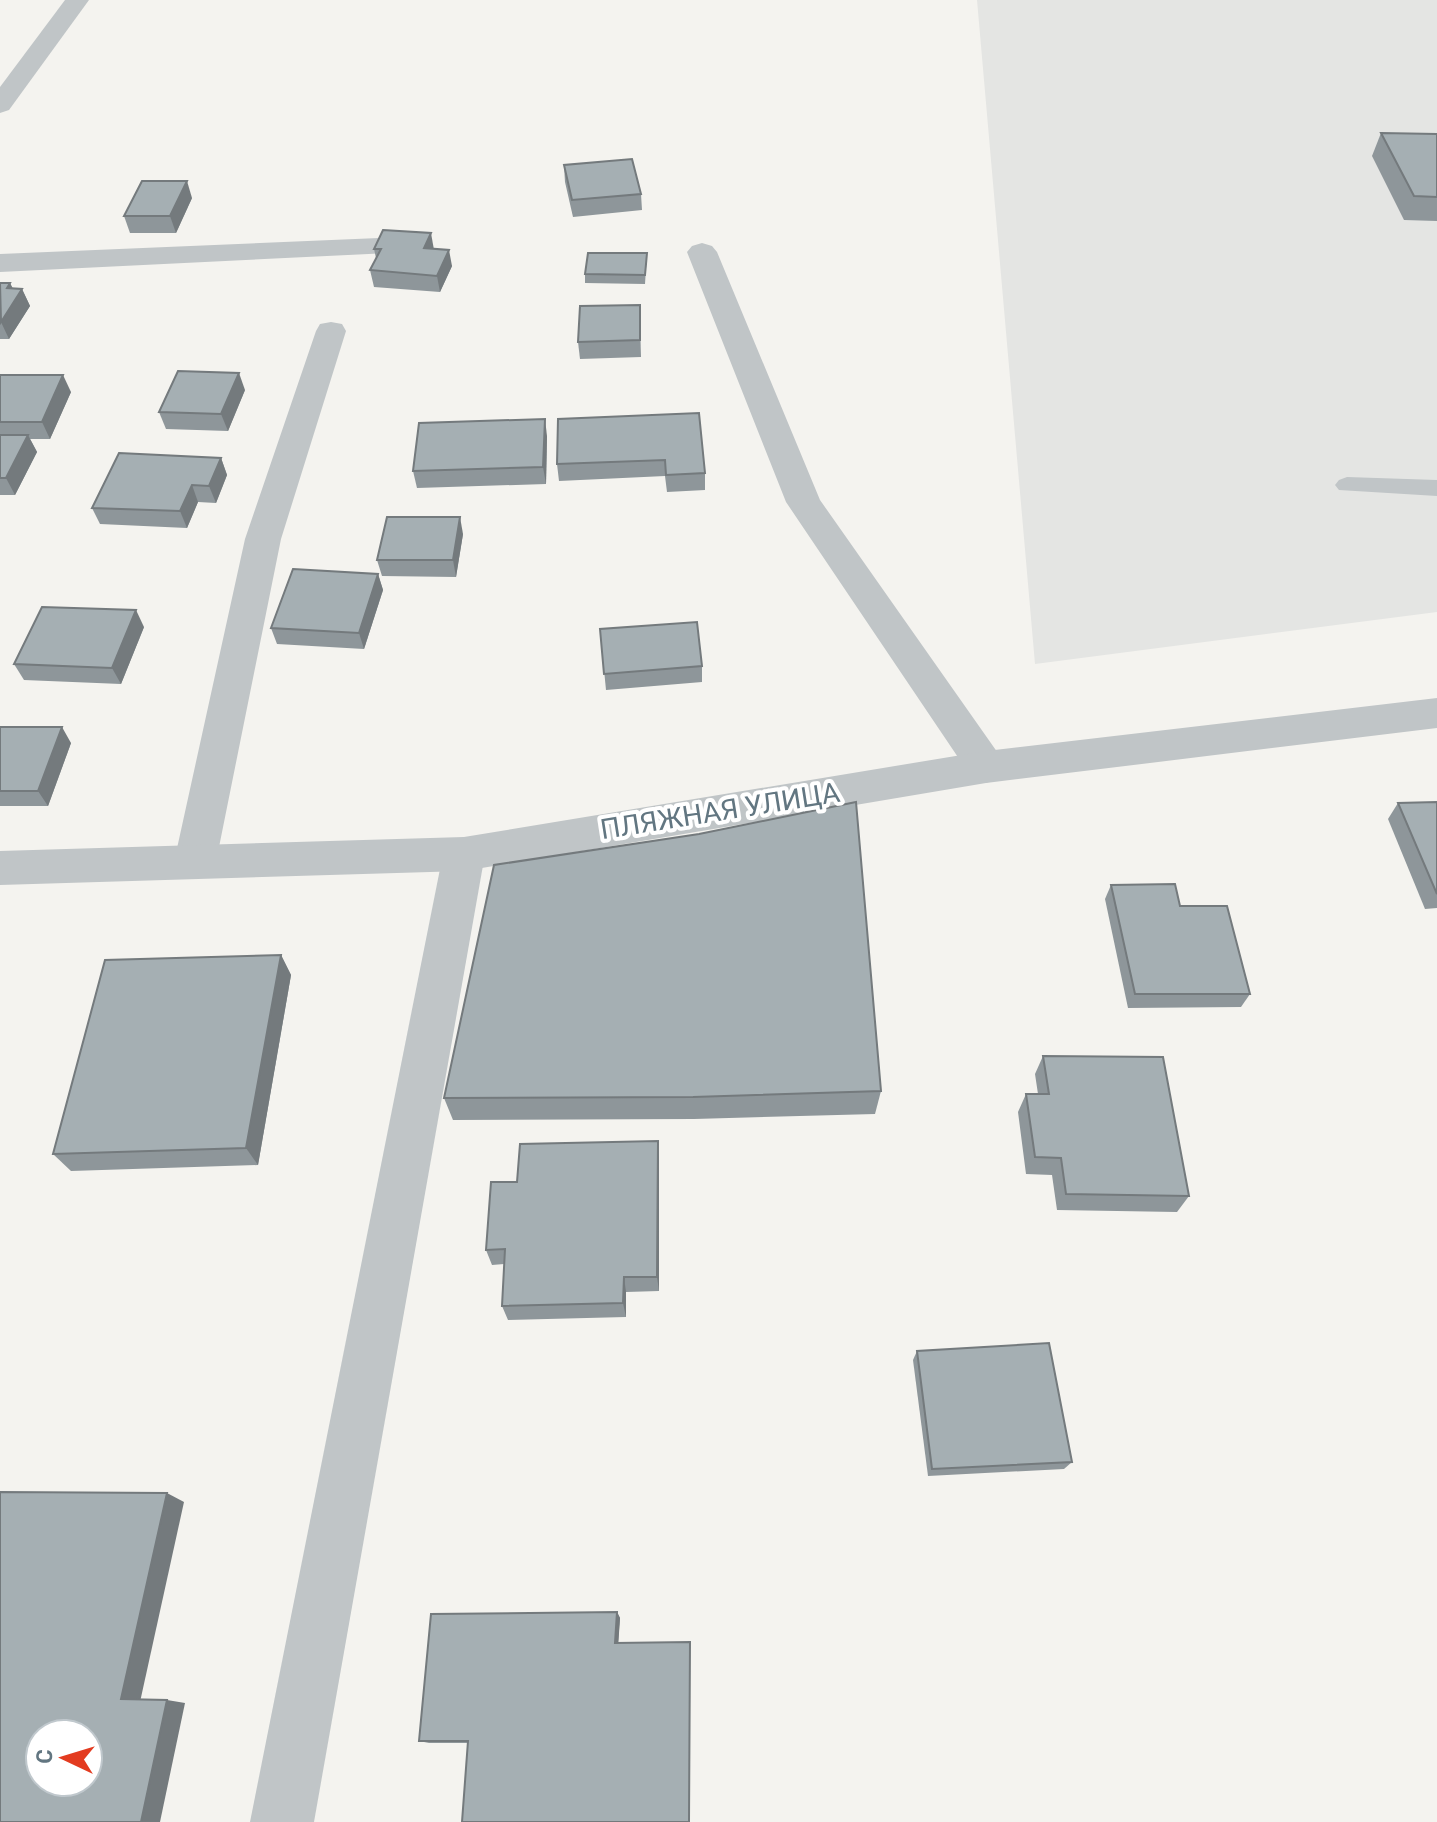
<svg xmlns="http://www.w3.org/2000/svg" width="1437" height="1822" font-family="Roboto,sans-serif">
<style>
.built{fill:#e4e5e3}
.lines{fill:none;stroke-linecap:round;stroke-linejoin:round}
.service{fill:#c0c5c7;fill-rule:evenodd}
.minor{fill:#c0c5c7;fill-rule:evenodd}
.tertiary{fill:#c0c5c7;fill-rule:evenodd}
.wall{fill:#8e969a}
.shaded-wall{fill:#747a7d}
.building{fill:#a5afb3;stroke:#747a7d;stroke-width:2;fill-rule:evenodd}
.labels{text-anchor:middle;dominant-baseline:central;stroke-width:8;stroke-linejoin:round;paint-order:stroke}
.street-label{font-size:28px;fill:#627681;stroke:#fff}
</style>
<rect width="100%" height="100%" fill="#f4f3ef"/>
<!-- built -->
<path class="built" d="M 977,0 L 1437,0 L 1437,612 L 1035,664 Z"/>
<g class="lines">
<!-- service -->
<path class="service" d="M 1347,477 L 1437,480 L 1437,496 L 1339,490 L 1335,485 L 1339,480 Z"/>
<!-- minor -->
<g class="minor">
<path d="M 65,0 L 89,0 L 9,110 L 0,113 L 0,87 Z"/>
<path d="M 379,238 L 389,241 L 393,247 L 389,253 L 0,272 L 0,254 Z"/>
<path d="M 702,243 L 712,246 L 717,252 L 820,500 L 1000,756 L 1006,767 L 1000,778 L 986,783 L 972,778 L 786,502 L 687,252 L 692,246 Z"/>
<path d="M 331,322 L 342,324 L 346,331 L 281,539 L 216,862 L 210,874 L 195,879 L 180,874 L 174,862 L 245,539 L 316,331 L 320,324 Z"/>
<path d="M 464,837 L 479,842 L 485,854 L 314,1822 L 250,1822 L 443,854 L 449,842 Z"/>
</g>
<!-- tertiary -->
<path class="tertiary" d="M 1437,698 L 1437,728 L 986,783 L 464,871 L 0,885 L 0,851 L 464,837 L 986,751 Z"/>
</g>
<!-- wall -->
<g class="wall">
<path d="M 1381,133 L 1437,134 L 1437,221 L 1404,220 L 1372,156 Z"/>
<path d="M 564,165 L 641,194 L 642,210 L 573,217 L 565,182 Z"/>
<path d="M 192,198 L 176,233 L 130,233 L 124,216 Z"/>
<path d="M 433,248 L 452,266 L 440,292 L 374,287 L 370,270 L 376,258 L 374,249 Z"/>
<path d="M 647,253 L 645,284 L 585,283 L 585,274 Z"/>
<path d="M 0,283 L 10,283 L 13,289 L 22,289 L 30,306 L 9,339 L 0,339 Z"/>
<path d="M 640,322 L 641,357 L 580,359 L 578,342 Z"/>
<path d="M 0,375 L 71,392 L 50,439 L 30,439 L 37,452 L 15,495 L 0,495 Z"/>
<path d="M 245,390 L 228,431 L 166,429 L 159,412 Z"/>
<path d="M 558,419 L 705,473 L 705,490 L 667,492 L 665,476 L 559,481 L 557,464 Z"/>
<path d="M 547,436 L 546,484 L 417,488 L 413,471 Z"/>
<path d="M 221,458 L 227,475 L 216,503 L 198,502 L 187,528 L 100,524 L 92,508 Z"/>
<path d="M 463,534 L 456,577 L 382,576 L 377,560 Z"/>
<path d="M 378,574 L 383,590 L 364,649 L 277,644 L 271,628 Z"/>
<path d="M 144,627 L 121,684 L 24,680 L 14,664 Z"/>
<path d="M 600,629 L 702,666 L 702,682 L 606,690 Z"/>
<path d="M 0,727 L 71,743 L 48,806 L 0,806 Z"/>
<path d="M 1437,802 L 1437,908 L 1425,909 L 1388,819 L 1398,803 Z"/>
<path d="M 1111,885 L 1180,906 L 1250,994 L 1241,1007 L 1128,1008 L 1105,899 Z"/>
<path d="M 281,955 L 291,975 L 258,1165 L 71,1171 L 53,1154 Z"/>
<path d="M 1043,1056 L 1189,1196 L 1177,1212 L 1057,1210 L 1052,1175 L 1026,1174 L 1018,1112 L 1026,1094 L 1038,1094 L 1035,1074 Z"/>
<path d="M 881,1091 L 875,1114 L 694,1119 L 453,1120 L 444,1098 Z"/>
<path d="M 658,1141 L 659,1158 L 659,1291 L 626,1292 L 626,1317 L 508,1320 L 502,1306 L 504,1264 L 492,1265 L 486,1250 L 517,1182 Z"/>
<path d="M 917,1351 L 1072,1462 L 1064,1469 L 928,1476 L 913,1360 Z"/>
<path d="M 617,1612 L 620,1618 L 618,1643 L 691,1647 L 468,1743 L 429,1743 L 419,1741 Z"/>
</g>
<!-- shaded-wall -->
<g class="shaded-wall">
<path d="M 187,181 L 192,198 L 176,233 L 170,216 Z"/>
<path d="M 431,233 L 434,250 L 424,248 Z"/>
<path d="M 449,250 L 452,266 L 440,292 L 437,276 Z"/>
<path d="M 10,283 L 17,297 L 22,289 L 30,306 L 9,339 L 1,322 L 7,288 Z"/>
<path d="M 239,373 L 245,390 L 228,431 L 221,414 Z"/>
<path d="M 63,375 L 71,392 L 50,439 L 42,422 Z"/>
<path d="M 545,419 L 547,436 L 546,484 L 543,467 Z"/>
<path d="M 28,435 L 37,452 L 15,495 L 6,478 Z"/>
<path d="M 221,458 L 227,475 L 216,503 L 209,486 Z"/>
<path d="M 192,485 L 198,502 L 187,528 L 180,511 Z"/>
<path d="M 460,517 L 463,534 L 456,577 L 453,560 Z"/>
<path d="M 378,574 L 383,590 L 364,649 L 359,633 Z"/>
<path d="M 136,610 L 144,627 L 121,684 L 112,668 Z"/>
<path d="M 62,727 L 71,743 L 48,806 L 38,791 Z"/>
<path d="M 281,955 L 291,975 L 258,1165 L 246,1148 Z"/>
<path d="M 658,1141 L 659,1158 L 659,1291 L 657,1277 Z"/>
<path d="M 624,1277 L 626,1292 L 626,1317 L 623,1303 Z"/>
<path d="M 167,1493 L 184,1502 L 140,1702 L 121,1699 Z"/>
<path d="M 617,1612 L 620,1618 L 618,1648 L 615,1643 Z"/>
<path d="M 690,1642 L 690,1822 L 689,1822 Z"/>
<path d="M 167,1700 L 185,1703 L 160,1822 L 141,1822 Z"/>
</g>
<!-- building -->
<g class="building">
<path d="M 1381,133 L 1437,134 L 1437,197 L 1414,196 Z"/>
<path d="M 632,159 L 641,194 L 572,200 L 564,165 Z"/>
<path d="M 142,181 L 187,181 L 170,216 L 124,216 Z"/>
<path d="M 383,230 L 431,233 L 424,248 L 449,250 L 437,276 L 370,270 L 381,249 L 374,249 Z"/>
<path d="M 588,253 L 647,253 L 645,275 L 585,274 Z"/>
<path d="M 0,283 L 10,283 L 7,288 L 22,289 L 1,322 Z"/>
<path d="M 640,305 L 640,340 L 578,342 L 580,306 Z"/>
<path d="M 178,371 L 239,373 L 221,414 L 159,412 Z"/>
<path d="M 0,375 L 63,375 L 42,422 L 0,422 Z"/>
<path d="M 699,413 L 705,473 L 666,475 L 665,460 L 557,464 L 558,419 Z"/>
<path d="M 545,419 L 543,467 L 413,471 L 419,423 Z"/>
<path d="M 0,435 L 28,435 L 6,478 L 0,478 Z"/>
<path d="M 119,453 L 221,458 L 209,486 L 192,485 L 180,511 L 92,508 Z"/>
<path d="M 387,517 L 460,517 L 453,560 L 377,560 Z"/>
<path d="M 293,569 L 378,574 L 359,633 L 271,628 Z"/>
<path d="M 42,607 L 136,610 L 112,668 L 14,664 Z"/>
<path d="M 697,622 L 702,666 L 604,674 L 600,629 Z"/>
<path d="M 0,727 L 62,727 L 38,791 L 0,791 Z"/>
<path d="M 856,802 L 881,1091 L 693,1097 L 444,1098 L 494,865 L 699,834 Z"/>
<path d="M 1437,802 L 1437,894 L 1398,803 Z"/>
<path d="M 1175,884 L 1180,906 L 1227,906 L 1250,994 L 1135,994 L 1111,885 Z"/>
<path d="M 281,955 L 246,1148 L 53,1154 L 105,960 Z"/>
<path d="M 1043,1056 L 1163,1057 L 1189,1196 L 1066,1194 L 1061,1158 L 1035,1157 L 1026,1094 L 1049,1094 Z"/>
<path d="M 658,1141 L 657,1277 L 624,1277 L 623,1303 L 502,1306 L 505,1249 L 486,1250 L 491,1182 L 517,1182 L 520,1144 Z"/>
<path d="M 1049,1343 L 1072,1462 L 932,1469 L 917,1351 Z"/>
<path d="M 0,1492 L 167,1493 L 121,1699 L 167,1700 L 141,1822 L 0,1822 ZM 40,1734 L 88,1734 L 88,1782 L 40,1782 Z"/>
<path d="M 617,1612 L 615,1643 L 690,1642 L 689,1822 L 462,1822 L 468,1741 L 419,1741 L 431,1614 Z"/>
</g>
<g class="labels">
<!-- street labels -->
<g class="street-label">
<text transform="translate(720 811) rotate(-9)">ПЛЯЖНАЯ УЛИЦА</text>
</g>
</g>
<!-- north arrow -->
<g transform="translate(64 1758) rotate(274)"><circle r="38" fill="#ffffff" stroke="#c0c8cd" stroke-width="2"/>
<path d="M0-6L14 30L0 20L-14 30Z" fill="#e33b20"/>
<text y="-12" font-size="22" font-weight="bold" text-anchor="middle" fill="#627681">С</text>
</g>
</svg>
